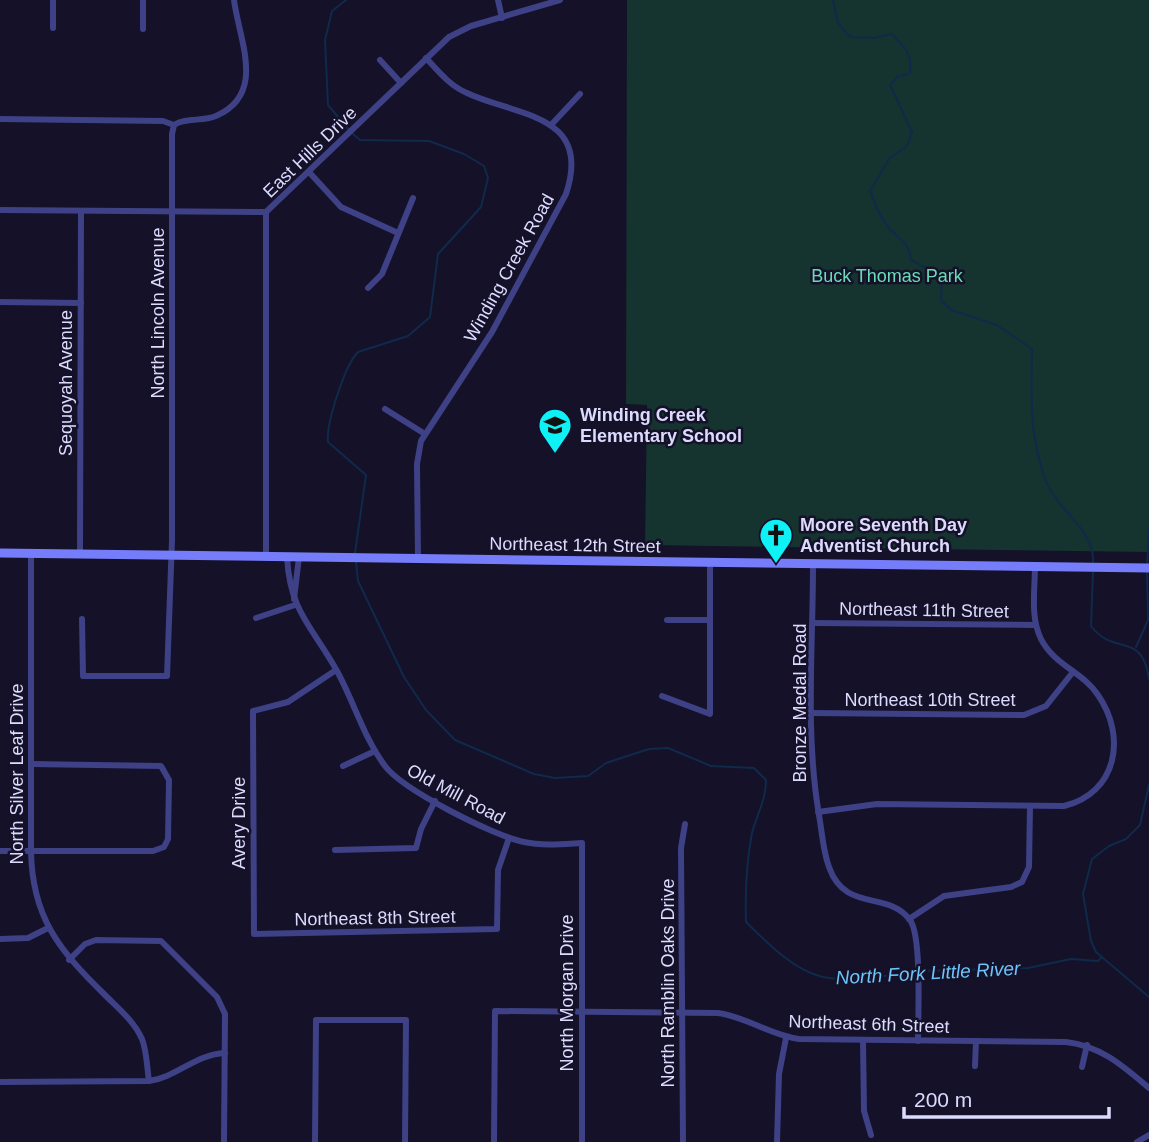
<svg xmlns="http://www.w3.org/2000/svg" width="1149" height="1142" font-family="Arial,sans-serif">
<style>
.green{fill:#15332f}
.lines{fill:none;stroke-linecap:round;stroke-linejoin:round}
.stream{stroke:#0f2a4b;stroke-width:2}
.street{stroke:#3e4186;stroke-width:6}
.secondary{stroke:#767dfa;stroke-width:9}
.labels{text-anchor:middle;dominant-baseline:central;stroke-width:5;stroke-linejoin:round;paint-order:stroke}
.street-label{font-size:18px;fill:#dcdbfe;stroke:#141129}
.park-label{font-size:18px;fill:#68dcb6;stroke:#141129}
.poi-label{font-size:18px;font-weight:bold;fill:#dcdbfe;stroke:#141129;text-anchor:start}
.water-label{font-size:19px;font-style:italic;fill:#6dc4fa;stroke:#141129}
</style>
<rect width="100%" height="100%" fill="#141129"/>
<!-- green -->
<path class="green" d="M 627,0 L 1149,0 L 1149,552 L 645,545 L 647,405 L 626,404 Z"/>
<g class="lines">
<!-- stream -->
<g class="stream">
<path d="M 346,0 L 332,11 L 325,40 L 328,105 L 349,130"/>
<path d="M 833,0 L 838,23 L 850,37 L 873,38 L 892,34 C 904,46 913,55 910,73 L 897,77 L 890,85 L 912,132 L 907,146 L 889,159 L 870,191 C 875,204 880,217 889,228 C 900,240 909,242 911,260 L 942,276 L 941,300 L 951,310 L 997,325 L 1032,349 C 1031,394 1029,438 1046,481 C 1057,510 1095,530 1093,562"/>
<path d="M 353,134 L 360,140 L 429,141 L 464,154 L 484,166 L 488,178 L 481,207 L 438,254 L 430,317 L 408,336 L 358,352 C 345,365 326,423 328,442 L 366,475 L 355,553"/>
<path d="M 356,562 L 358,581 L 404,677 L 426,710 L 455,740 L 534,774 L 555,778 L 588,776 L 606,763 L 649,749 L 668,748 L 711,766 L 754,768 L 766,780 C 766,800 757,814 752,833 C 746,864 745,891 746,922 C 813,989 824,984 915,972"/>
<path d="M 1147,566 L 1149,529"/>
<path d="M 1093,572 L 1091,626 C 1114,657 1142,630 1149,679"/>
<path d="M 1136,647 L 1148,620 L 1147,571"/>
<path d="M 1149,785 L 1140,825 L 1126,839 L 1109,846 L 1092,859 L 1083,894 L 1091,941 L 1096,952 L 1149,997"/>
<path d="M 920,971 L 1028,968 L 1071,959 L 1098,961 L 1101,958"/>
</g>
<!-- street -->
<g class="street">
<path d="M 143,0 L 143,29"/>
<path d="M 498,0 L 502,18"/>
<path d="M 53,28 L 53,0"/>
<path d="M 380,60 L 401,83"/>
<path d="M 0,119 L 163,121 L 174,125"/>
<path d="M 551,125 L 580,94"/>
<path d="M 309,172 L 341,207 L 398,233"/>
<path d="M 0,210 L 266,212 L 449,37 L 471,26 L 560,0"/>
<path d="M 266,212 L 266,556"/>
<path d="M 368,288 L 382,274 L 413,198"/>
<path d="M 0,302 L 81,303"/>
<path d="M 385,409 L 425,434"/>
<path d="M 31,554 L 31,851 C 32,917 59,950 104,994 C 118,1008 134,1021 142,1039 C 147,1052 147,1068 149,1081"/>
<path d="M 80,554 L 81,211"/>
<path d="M 287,557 C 290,612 312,626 337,671 C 354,702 364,738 385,766 C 403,790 494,836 524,842 C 543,846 563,844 582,843 L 582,1142"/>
<path d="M 418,558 L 417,464 L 421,441 L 492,332 L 566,194 C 593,113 515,116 467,93 C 450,86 438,71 426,58"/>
<path d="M 813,565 C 813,649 805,733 819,815 C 822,832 823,851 829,867 C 845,913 888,890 910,920 C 922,936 918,1018 918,1041"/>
<path d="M 294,599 L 299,557"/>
<path d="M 256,618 L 295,605"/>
<path d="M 82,619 L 83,676 L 167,676 L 172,540 L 172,134 L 174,125 C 186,117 202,122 216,116 C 267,94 239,40 234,0"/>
<path d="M 667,620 L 710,620"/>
<path d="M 813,623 L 1035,625"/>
<path d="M 336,670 L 288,702 L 253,711 L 254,934 L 497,929 L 498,870 L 509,838"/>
<path d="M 662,696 L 710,714 L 710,564"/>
<path d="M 811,713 L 1024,715 L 1046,706 L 1073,672"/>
<path d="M 343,766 L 375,751"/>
<path d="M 818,812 L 877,804 L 1064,806 C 1117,793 1127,737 1098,695 C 1083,672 1054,665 1041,639 C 1030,617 1035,590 1035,565"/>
<path d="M 335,850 L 416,848 L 421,829 L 435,801"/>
<path d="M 0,851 L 153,851 L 164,847 L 168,839 L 169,780 L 161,766 L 31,764"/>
<path d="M 909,919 L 944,896 L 1011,887 L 1022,882 L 1029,867 L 1030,806"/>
<path d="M 0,939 L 28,938 L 48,928"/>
<path d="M 69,960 L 85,944 L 96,940 L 161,941 L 217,997 L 225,1014 L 224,1142"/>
<path d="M 863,1040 L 864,1111 L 871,1135"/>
<path d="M 975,1066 L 976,1041"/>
<path d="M 1082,1067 L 1087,1045"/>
<path d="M 0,1082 L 149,1081 C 177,1077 196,1054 225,1053"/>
<path d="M 315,1142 L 316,1020 L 406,1020 L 405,1142"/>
<path d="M 494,1142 L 495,1011 L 718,1013 C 747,1017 770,1035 799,1039 L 1066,1042 C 1101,1046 1123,1066 1149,1088"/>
<path d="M 683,1142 L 681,848 L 685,824"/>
<path d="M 777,1142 L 779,1074 L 786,1038"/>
<path d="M 1137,1142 L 1149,1135"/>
</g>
<!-- secondary -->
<path class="secondary" d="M 0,553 L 1149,568"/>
</g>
<!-- icons -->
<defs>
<symbol id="school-pin" viewBox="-11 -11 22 30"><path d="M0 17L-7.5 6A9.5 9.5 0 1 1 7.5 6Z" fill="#0ef2f6" stroke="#141129"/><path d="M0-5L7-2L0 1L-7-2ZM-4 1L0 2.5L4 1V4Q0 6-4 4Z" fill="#111"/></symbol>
<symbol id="church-pin" viewBox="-11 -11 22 30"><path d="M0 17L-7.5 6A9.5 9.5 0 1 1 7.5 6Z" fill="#0ef2f6" stroke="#141129"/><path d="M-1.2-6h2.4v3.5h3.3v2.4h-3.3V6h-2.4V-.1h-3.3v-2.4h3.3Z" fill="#111"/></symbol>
</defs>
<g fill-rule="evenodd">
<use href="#school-pin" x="536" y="406" width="38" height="52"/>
<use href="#church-pin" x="757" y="516" width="38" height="52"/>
</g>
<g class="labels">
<!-- street labels -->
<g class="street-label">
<text transform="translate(310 152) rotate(-44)">East Hills Drive</text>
<text transform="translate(509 268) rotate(-61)">Winding Creek Road</text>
<text transform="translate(158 313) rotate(-90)">North Lincoln Avenue</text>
<text transform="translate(66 383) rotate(-90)">Sequoyah Avenue</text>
<text transform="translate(575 545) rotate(1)">Northeast 12th Street</text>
<text transform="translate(924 610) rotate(1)">Northeast 11th Street</text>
<text x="930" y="700">Northeast 10th Street</text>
<text transform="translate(800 703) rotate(-90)">Bronze Medal Road</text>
<text transform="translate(17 774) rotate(-90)">North Silver Leaf Drive</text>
<text transform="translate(456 794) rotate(28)">Old Mill Road</text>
<text transform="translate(239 823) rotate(-90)">Avery Drive</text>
<text transform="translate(375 918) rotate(-1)">Northeast 8th Street</text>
<text transform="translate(668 983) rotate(-90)">North Ramblin Oaks Drive</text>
<text transform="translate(567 993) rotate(-90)">North Morgan Drive</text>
<text transform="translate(869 1024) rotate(2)">Northeast 6th Street</text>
</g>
<!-- park labels -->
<g class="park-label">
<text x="887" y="276">Buck Thomas Park</text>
</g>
<!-- poi labels -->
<g class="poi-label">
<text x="580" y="415">Winding Creek<tspan x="580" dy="21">Elementary School</tspan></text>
<text x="800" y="525">Moore Seventh Day<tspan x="800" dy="21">Adventist Church</tspan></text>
</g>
<!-- water labels -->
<g class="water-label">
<text transform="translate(928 973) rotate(-3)">North Fork Little River</text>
</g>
</g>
<!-- scale -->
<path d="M904 1107v10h205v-10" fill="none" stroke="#dcdbfe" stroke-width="3.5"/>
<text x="914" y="1107" font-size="21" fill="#dcdbfe" stroke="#141129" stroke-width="5" paint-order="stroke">200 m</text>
</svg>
